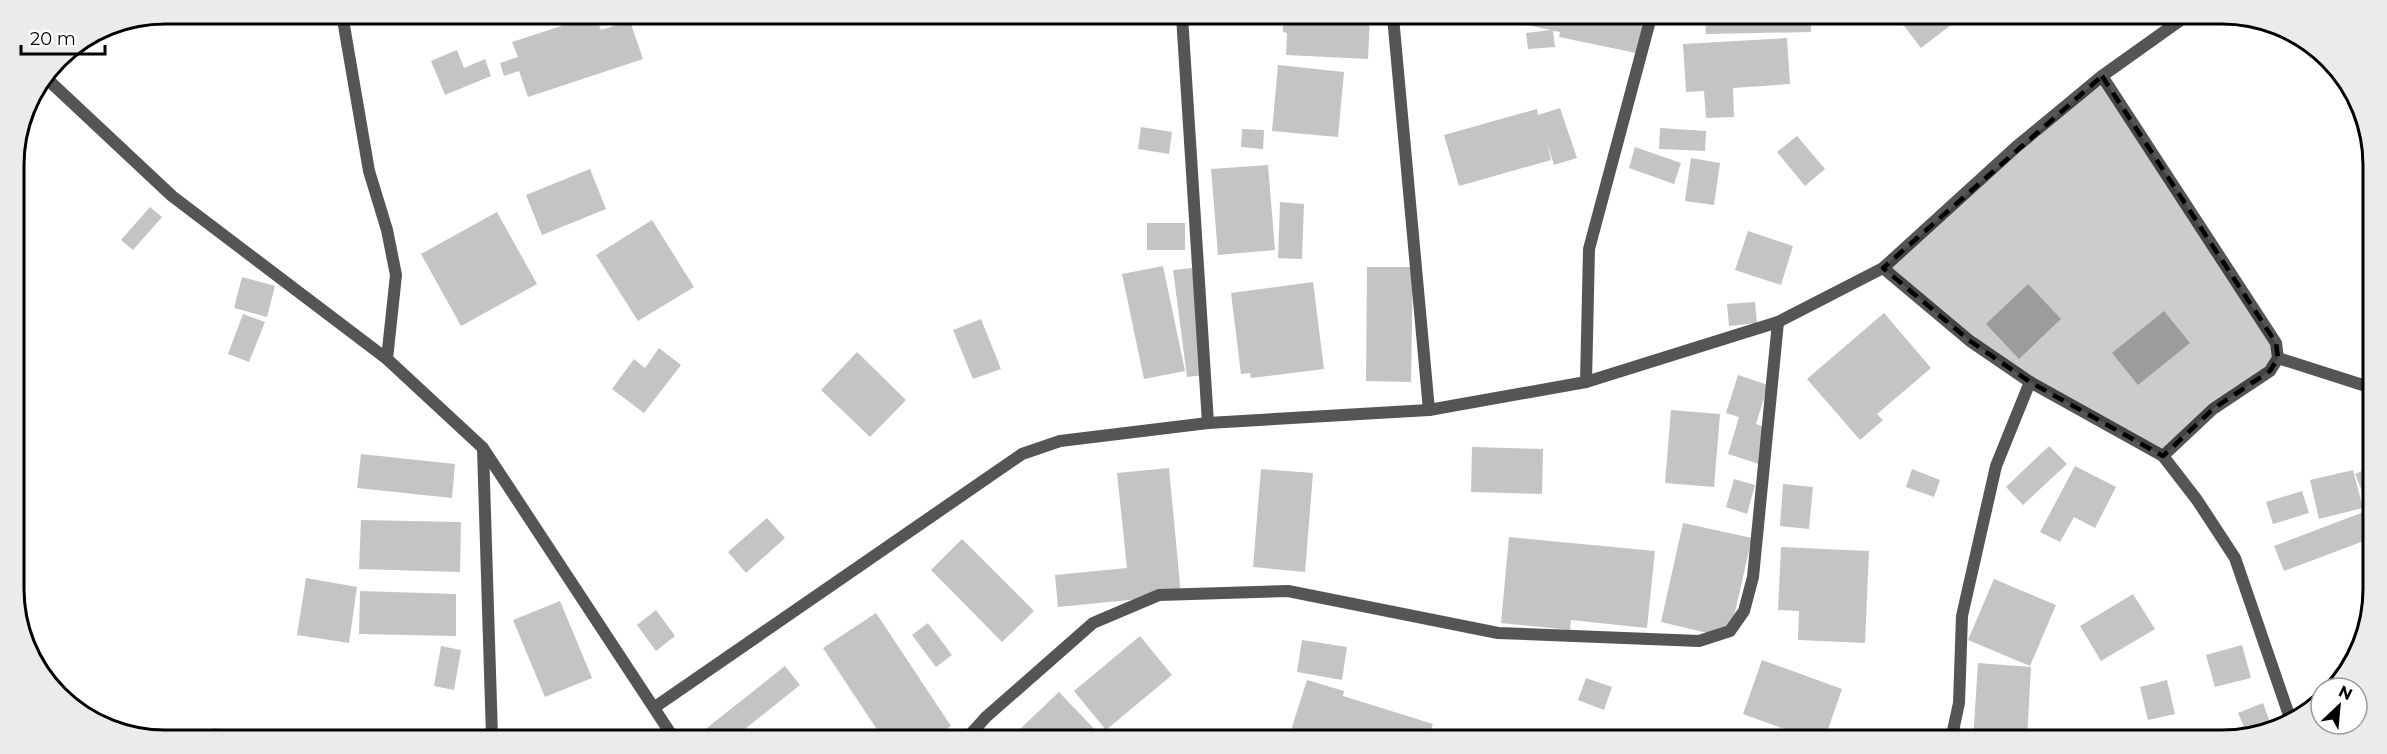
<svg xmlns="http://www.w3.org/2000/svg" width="2387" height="754" font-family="Montserrat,sans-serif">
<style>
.building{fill:#c4c4c4}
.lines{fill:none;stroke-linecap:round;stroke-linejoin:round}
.minor{stroke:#555;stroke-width:12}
.marked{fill:#000;fill-opacity:0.2;stroke:#000;stroke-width:4.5;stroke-dasharray:12 8;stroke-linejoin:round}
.rim{fill:none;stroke:#000;stroke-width:3}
</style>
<rect width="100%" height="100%" fill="#fff"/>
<!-- building -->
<g class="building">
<path d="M 595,15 L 601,30 L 630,21 L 643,59 L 528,97 L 519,71 L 504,76 L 500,63 L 518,57 L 512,42 Z"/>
<path d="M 1283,16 L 1370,17 L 1368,59 L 1286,55 L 1287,33 L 1283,32 Z"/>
<path d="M 1524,17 L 1649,17 L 1641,54 L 1559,37 L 1560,32 L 1553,31 L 1555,47 L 1528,49 L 1526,33 L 1551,30 L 1522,24 Z"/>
<path d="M 1705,17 L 1811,18 L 1811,32 L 1706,34 Z"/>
<path d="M 1898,18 L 1960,18 L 1921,48 Z"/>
<path d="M 1787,38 L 1790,84 L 1733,88 L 1734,117 L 1706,118 L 1704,91 L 1686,92 L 1683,44 Z"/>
<path d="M 457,50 L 464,68 L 485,59 L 491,76 L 445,95 L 431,61 Z"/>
<path d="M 1278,65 L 1344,72 L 1338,137 L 1272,131 Z"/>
<path d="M 1560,108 L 1577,158 L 1554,165 L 1547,143 L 1551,160 L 1459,186 L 1444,135 L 1537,109 L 1538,115 Z"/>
<path d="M 1141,127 L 1172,132 L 1169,154 L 1138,149 Z"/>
<path d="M 1660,128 L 1706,131 L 1705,151 L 1659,149 Z"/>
<path d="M 1242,129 L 1264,130 L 1263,149 L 1241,147 Z"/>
<path d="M 1797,136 L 1825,169 L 1805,186 L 1777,152 Z"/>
<path d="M 1635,147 L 1681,163 L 1674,184 L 1629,168 Z"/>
<path d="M 1691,158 L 1720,163 L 1714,205 L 1685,201 Z"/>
<path d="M 1268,165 L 1275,250 L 1218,255 L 1211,169 Z"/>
<path d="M 590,169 L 606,209 L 542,235 L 526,195 Z"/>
<path d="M 1280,202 L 1304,204 L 1302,259 L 1278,258 Z"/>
<path d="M 150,207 L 162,217 L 133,250 L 121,240 Z"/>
<path d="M 497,212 L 537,284 L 461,326 L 421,254 Z"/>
<path d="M 652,220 L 694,287 L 638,321 L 596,255 Z"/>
<rect x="1147" y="223" width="38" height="27"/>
<path d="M 1748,231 L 1793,246 L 1781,285 L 1735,270 Z"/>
<path d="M 1163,266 L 1185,371 L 1144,379 L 1122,274 Z"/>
<path d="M 1367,267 L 1413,267 L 1411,382 L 1366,381 Z"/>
<path d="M 1192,268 L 1205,375 L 1187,377 L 1173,270 Z"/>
<path d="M 242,277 L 275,286 L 267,317 L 234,308 Z"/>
<path d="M 1313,282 L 1324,369 L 1251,378 L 1250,373 L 1241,374 L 1231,293 Z"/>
<path d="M 2028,284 L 2061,319 L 2019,359 L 1986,324 Z"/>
<path d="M 1755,302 L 1757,323 L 1729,326 L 1727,304 Z"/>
<path d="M 2164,311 L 2190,343 L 2138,385 L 2112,353 Z"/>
<path d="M 1884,313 L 1931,368 L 1877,414 L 1883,420 L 1860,440 L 1807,379 Z"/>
<path d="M 243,314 L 265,322 L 249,362 L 228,354 Z"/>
<path d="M 981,319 L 1001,369 L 973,379 L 953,330 Z"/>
<path d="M 659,348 L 681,365 L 644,413 L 612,389 L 634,359 L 645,368 Z"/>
<path d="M 857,352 L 906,400 L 870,437 L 821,390 Z"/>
<path d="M 1738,375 L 1768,385 L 1756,424 L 1770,429 L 1759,464 L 1728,454 L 1739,417 L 1726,413 Z"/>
<path d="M 1671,410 L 1720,414 L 1714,487 L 1665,483 Z"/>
<path d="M 2049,446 L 2067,464 L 2023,505 L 2006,487 Z"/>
<path d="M 1472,447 L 1543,449 L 1542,494 L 1471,492 Z"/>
<path d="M 361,454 L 455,464 L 452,498 L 357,488 Z"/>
<path d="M 2075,466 L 2116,487 L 2095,528 L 2074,517 L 2060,542 L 2040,532 Z"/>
<path d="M 1169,468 L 1181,595 L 1058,607 L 1055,575 L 1127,568 L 1117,473 Z"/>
<path d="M 2369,468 L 2369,508 L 2355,474 Z"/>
<path d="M 1261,469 L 1313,473 L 1305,572 L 1253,567 Z"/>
<path d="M 1912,469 L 1940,480 L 1934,497 L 1906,487 Z"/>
<path d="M 2353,470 L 2363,508 L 2319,519 L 2310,480 Z"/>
<path d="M 1734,479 L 1755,485 L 1747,514 L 1726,507 Z"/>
<path d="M 1783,484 L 1813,487 L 1809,529 L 1780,526 Z"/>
<path d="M 2302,491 L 2309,513 L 2273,524 L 2266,502 Z"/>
<path d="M 2369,510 L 2369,539 L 2284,571 L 2274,546 Z"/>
<path d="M 767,518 L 785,538 L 746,573 L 728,552 Z"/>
<path d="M 361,520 L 461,522 L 460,572 L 359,569 Z"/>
<path d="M 1683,523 L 1752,538 L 1729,638 L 1661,622 Z"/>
<path d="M 1509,537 L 1655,551 L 1647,628 L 1571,620 L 1570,630 L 1501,623 Z"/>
<path d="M 962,539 L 1034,611 L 1002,642 L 931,570 Z"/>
<path d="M 1781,547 L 1869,551 L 1865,643 L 1798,640 L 1799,611 L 1778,610 Z"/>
<path d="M 306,578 L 357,587 L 349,643 L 297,635 Z"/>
<path d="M 1994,579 L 2056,605 L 2030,666 L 1968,640 Z"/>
<path d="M 360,591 L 456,594 L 456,636 L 359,634 Z"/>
<path d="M 2133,594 L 2155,629 L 2101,661 L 2080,626 Z"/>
<path d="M 560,601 L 592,678 L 545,697 L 513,620 Z"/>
<path d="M 656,610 L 675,636 L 656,651 L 637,625 Z"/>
<path d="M 876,613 L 951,726 L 933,737 L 882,737 L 823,648 Z"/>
<path d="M 928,623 L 952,655 L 936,667 L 912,635 Z"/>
<path d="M 1140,636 L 1172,675 L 1106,730 L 1074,691 Z"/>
<path d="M 1302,640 L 1347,647 L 1342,680 L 1297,672 Z"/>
<path d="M 2242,645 L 2251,678 L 2215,687 L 2206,655 Z"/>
<path d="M 441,646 L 461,650 L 454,690 L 434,686 Z"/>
<path d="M 1762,660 L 1842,689 L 1826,735 L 1837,739 L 1812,739 L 1743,714 Z"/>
<path d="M 1978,663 L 2031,667 L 2027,740 L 1973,740 Z"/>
<path d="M 785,666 L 800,685 L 735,737 L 698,735 Z"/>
<path d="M 1586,678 L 1612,687 L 1604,710 L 1578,700 Z"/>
<path d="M 1307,680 L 1344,691 L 1343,696 L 1433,724 L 1428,738 L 1316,738 L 1291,730 Z"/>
<path d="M 2167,680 L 2175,714 L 2148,720 L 2140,687 Z"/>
<path d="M 1059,692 L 1103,738 L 1027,737 L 1019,730 Z"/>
<path d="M 2263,703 L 2271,725 L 2247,734 L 2238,713 Z"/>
<path d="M 213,728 L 243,732 L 242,736 L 212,735 Z"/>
</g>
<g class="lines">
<!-- minor -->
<g class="minor">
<path d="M 342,14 L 369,171 L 387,230 L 396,275 L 387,359"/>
<path d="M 1182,16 L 1208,423"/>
<path d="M 1393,17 L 1429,410"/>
<path d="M 2102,76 L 2276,343 L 2278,358 L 2270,371 L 2213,409 L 2163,456"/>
<path d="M 45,77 L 172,196 L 387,359 L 483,448 L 673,737"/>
<path d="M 1883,268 L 2016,147 L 2102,76 L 2182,19"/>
<path d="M 2278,358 L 2369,387"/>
<path d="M 1586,382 L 1589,249 L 1651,17"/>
<path d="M 483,449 L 492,736"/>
<path d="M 655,707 L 1022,454 L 1060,441 L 1208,423 L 1429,410 L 1586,382 L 1778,322 L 1883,268 L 1970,341 L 2030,382 L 2163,456 L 2197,500 L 2235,558 L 2290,718"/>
<path d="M 968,737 L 986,717 L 1093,623 L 1159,595 L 1288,591 L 1498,633 L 1699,641 L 1730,631 L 1744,611 L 1753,577 L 1778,322"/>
<path d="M 1951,740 L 1959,703 L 1962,616 L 1996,466 L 2030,382"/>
</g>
</g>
<!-- marked area -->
<path class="marked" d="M 2102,76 L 2276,343 L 2278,358 L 2270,371 L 2213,409 L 2163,456 L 2030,382 L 1970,341 L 1883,268 Z"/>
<!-- crop -->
<path d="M0 0H2387V754H0ZM165 24H2222A141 141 0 0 1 2363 165V589A141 141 0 0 1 2222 730H165A141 141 0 0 1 24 589V165A141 141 0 0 1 165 24Z" fill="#ebebeb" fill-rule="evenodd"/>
<path class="rim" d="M165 24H2222A141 141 0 0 1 2363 165V589A141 141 0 0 1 2222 730H165A141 141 0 0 1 24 589V165A141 141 0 0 1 165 24Z"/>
<!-- north arrow -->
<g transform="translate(2339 706) rotate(26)"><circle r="28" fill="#ffffff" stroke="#999999" stroke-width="1.5"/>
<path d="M0-4.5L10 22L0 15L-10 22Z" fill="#000000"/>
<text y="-9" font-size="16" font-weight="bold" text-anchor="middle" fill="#000000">N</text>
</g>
<!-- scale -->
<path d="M21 45v9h84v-9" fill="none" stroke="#000000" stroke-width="3"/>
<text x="30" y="45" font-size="18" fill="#000000" stroke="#ffffff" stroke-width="4.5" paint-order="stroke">20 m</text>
</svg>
